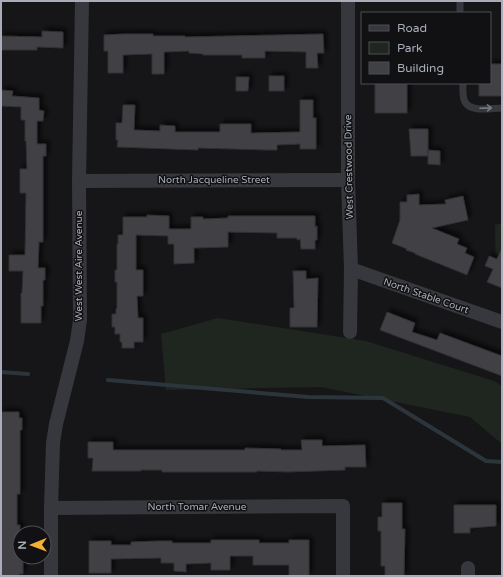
<svg xmlns="http://www.w3.org/2000/svg" width="503" height="577" font-family="'Varela Round',sans-serif">
<style>
.green{fill:#1e261f}
.lines{fill:none;stroke-linecap:round;stroke-linejoin:round}
.stream{stroke:#2c353c;stroke-width:4}
.building{fill:#404145;stroke:#303034;filter:url(#shadow)}
.lane{stroke:#37383d;stroke-width:7}
.street{stroke:#37383d;stroke-width:14}
.oneway{stroke:#757881}
.labels{text-anchor:middle;dominant-baseline:central;stroke-width:3;stroke-linejoin:round;paint-order:stroke}
.street-label{font-size:10px;fill:#a8adb8;stroke:#111113}
</style>
<defs>
<filter id="shadow"><feDropShadow dx="3.5" dy="-3.5" stdDeviation="2" flood-color="#0009"/></filter>
</defs>
<rect width="100%" height="100%" fill="#161618"/>
<!-- green -->
<g class="green">
<path d="M 502,223 L 502,283 L 496,282 L 495,225 Z"/>
<path d="M 218,318 L 366,341 L 494,381 L 502,386 L 502,444 L 470,417 L 321,387 L 166,390 L 161,334 Z"/>
</g>
<g class="lines">
<!-- stream -->
<g class="stream">
<path d="M 1,372 L 28,374"/>
<path d="M 108,380 L 308,397 L 383,398 L 486,461 L 502,462"/>
</g>
</g>
<!-- building -->
<g class="building">
<path d="M 42,31 L 63,32 L 63,48 L 37,47 L 37,50 L 1,50 L 1,36 L 42,37 Z"/>
<path d="M 123,34 L 153,34 L 153,36 L 185,36 L 185,37 L 323,34 L 324,53 L 317,53 L 318,68 L 306,68 L 306,52 L 265,51 L 265,58 L 242,58 L 242,55 L 203,55 L 203,54 L 189,53 L 189,51 L 164,52 L 164,74 L 152,74 L 152,54 L 123,55 L 123,73 L 108,73 L 108,51 L 104,51 L 104,35 Z"/>
<path d="M 490,64 L 502,64 L 502,96 L 479,96 L 479,83 L 490,83 Z"/>
<rect x="269" y="76" width="15" height="15"/>
<path d="M 236,77 L 249,77 L 248,91 L 236,91 Z"/>
<rect x="375" y="83" width="32" height="30"/>
<path d="M 1,90 L 13,91 L 12,96 L 39,98 L 39,110 L 44,111 L 43,121 L 37,121 L 37,144 L 46,144 L 46,156 L 43,156 L 43,242 L 39,242 L 38,268 L 45,268 L 45,280 L 43,280 L 43,306 L 41,306 L 41,323 L 21,323 L 21,293 L 22,293 L 23,271 L 9,271 L 9,255 L 25,255 L 26,193 L 20,193 L 20,169 L 27,169 L 26,141 L 25,141 L 25,120 L 21,120 L 21,107 L 1,106 Z"/>
<path d="M 300,100 L 313,100 L 313,118 L 316,118 L 316,149 L 300,149 L 300,144 L 277,145 L 277,150 L 266,150 L 198,148 L 198,150 L 117,147 L 118,140 L 116,140 L 116,123 L 122,123 L 123,105 L 135,105 L 134,130 L 160,131 L 160,125 L 175,126 L 175,132 L 220,132 L 220,124 L 251,124 L 251,133 L 300,132 Z"/>
<path d="M 409,129 L 428,129 L 428,156 L 411,156 Z"/>
<path d="M 428,150 L 440,151 L 440,165 L 428,164 Z"/>
<path d="M 419,194 L 419,205 L 446,204 L 445,200 L 463,196 L 468,220 L 432,228 L 459,239 L 457,244 L 467,248 L 465,253 L 474,257 L 467,275 L 415,254 L 415,253 L 406,250 L 407,249 L 392,243 L 400,220 L 400,202 L 407,202 L 407,195 Z"/>
<path d="M 147,215 L 169,216 L 169,229 L 191,229 L 191,217 L 203,217 L 203,219 L 228,218 L 228,216 L 315,216 L 315,227 L 317,226 L 317,240 L 315,240 L 315,249 L 301,249 L 300,239 L 297,240 L 297,238 L 277,238 L 277,233 L 228,232 L 228,247 L 194,248 L 194,263 L 174,264 L 174,244 L 168,244 L 168,236 L 136,235 L 136,270 L 143,270 L 143,296 L 137,296 L 138,318 L 143,318 L 143,342 L 134,342 L 134,348 L 122,348 L 122,342 L 120,342 L 120,334 L 115,334 L 115,327 L 112,327 L 112,314 L 116,314 L 116,309 L 117,308 L 117,282 L 115,282 L 115,270 L 117,270 L 117,244 L 118,244 L 118,235 L 123,235 L 123,217 L 147,217 Z"/>
<path d="M 502,247 L 502,288 L 487,282 L 493,269 L 485,266 L 489,256 L 497,259 Z"/>
<path d="M 293,271 L 306,271 L 306,279 L 318,278 L 317,327 L 290,327 L 290,308 L 294,308 Z"/>
<path d="M 387,312 L 415,323 L 412,332 L 437,340 L 440,333 L 502,356 L 502,376 L 380,330 Z"/>
<path d="M 1,412 L 19,412 L 19,418 L 22,418 L 22,430 L 20,430 L 20,494 L 17,494 L 17,525 L 20,525 L 20,561 L 23,561 L 23,574 L 19,574 L 19,576 L 1,576 Z"/>
<path d="M 301,440 L 322,440 L 322,446 L 365,445 L 366,467 L 345,467 L 345,470 L 288,472 L 257,471 L 257,472 L 162,472 L 162,470 L 141,470 L 141,471 L 92,471 L 93,458 L 88,458 L 88,442 L 113,442 L 113,450 L 245,450 L 245,448 L 281,449 L 281,450 L 302,450 Z"/>
<path d="M 382,503 L 402,503 L 402,529 L 405,529 L 404,576 L 385,576 L 385,566 L 381,566 L 381,531 L 378,531 L 378,517 L 382,517 Z"/>
<path d="M 454,505 L 496,505 L 496,526 L 470,528 L 470,533 L 454,533 Z"/>
<path d="M 211,540 L 259,540 L 259,543 L 289,543 L 289,540 L 309,540 L 309,576 L 289,576 L 289,565 L 253,565 L 253,556 L 230,556 L 230,570 L 211,570 L 211,563 L 186,564 L 186,572 L 174,571 L 174,563 L 161,563 L 161,558 L 111,559 L 111,573 L 89,573 L 89,541 L 111,541 L 111,545 L 131,545 L 131,542 L 159,541 L 172,541 L 172,543 L 211,543 Z"/>
</g>
<g class="lines">
<!-- lane -->
<g class="lane">
<path d="M 460,1 L 460,13"/>
<path d="M 463,83 C 463,89 462,97 465,102 C 471,113 492,108 502,108"/>
</g>
<!-- street -->
<g class="street">
<path d="M 348,1 L 348,180 L 351,269 L 350,332"/>
<path d="M 79,181 L 348,180"/>
<path d="M 351,269 L 502,322"/>
<path d="M 51,508 L 343,506 L 343,576"/>
<path d="M 468,568 L 468,576"/>
<path d="M 51,576 L 51,508 L 53,443 L 56,424 L 77,341 L 80,320 L 79,181 L 82,1"/>
</g>
</g>
<!-- one-way arrows -->
<defs><path id="oneway-shaft" d="M-6 0H5M1.5-3L5.5 0L1.5 3" fill="none" stroke-width="1.6" stroke-linecap="round" stroke-linejoin="round"/></defs>
<use class="oneway" href="#oneway-shaft" transform="translate(486 108) rotate(-2)"/>
<g class="labels">
<!-- street labels -->
<g class="street-label">
<text transform="translate(349 167) rotate(-91)">West Crestwood Drive</text>
<text x="214" y="180">North Jacqueline Street</text>
<text transform="translate(79 266) rotate(-90)">West West Aire Avenue</text>
<text transform="translate(426 296) rotate(19)">North Stable Court</text>
<text x="197" y="507">North Tomar Avenue</text>
</g>
</g>
<!-- border -->
<rect width="503" height="577" fill="none" stroke="#a8adb8" stroke-width="4"/>
<!-- legend -->
<rect x="361" y="12" width="130" height="72" fill="#111113" stroke="#4d4f55"/>
<rect x="369" y="25" width="20" height="6" fill="#37383d" stroke="#4d4f55"/>
<text x="397" y="32" font-size="12" fill="#a8adb8">Road</text>
<rect x="369" y="42" width="20" height="12" fill="#1e261f" stroke="#4d4f55"/>
<text x="397" y="52" font-size="12" fill="#a8adb8">Park</text>
<rect x="369" y="62" width="20" height="12" fill="#404145" stroke="#4d4f55"/>
<text x="397" y="72" font-size="12" fill="#a8adb8">Building</text>
<!-- north arrow -->
<g transform="translate(32 545) rotate(269)"><circle r="19" fill="#111113" stroke="#4d4f55"/>
<path d="M0-3L7 15L0 10L-7 15Z" fill="#f2b134"/>
<text y="-6" font-size="11" font-weight="bold" text-anchor="middle" fill="#a8adb8">N</text>
</g>
</svg>
